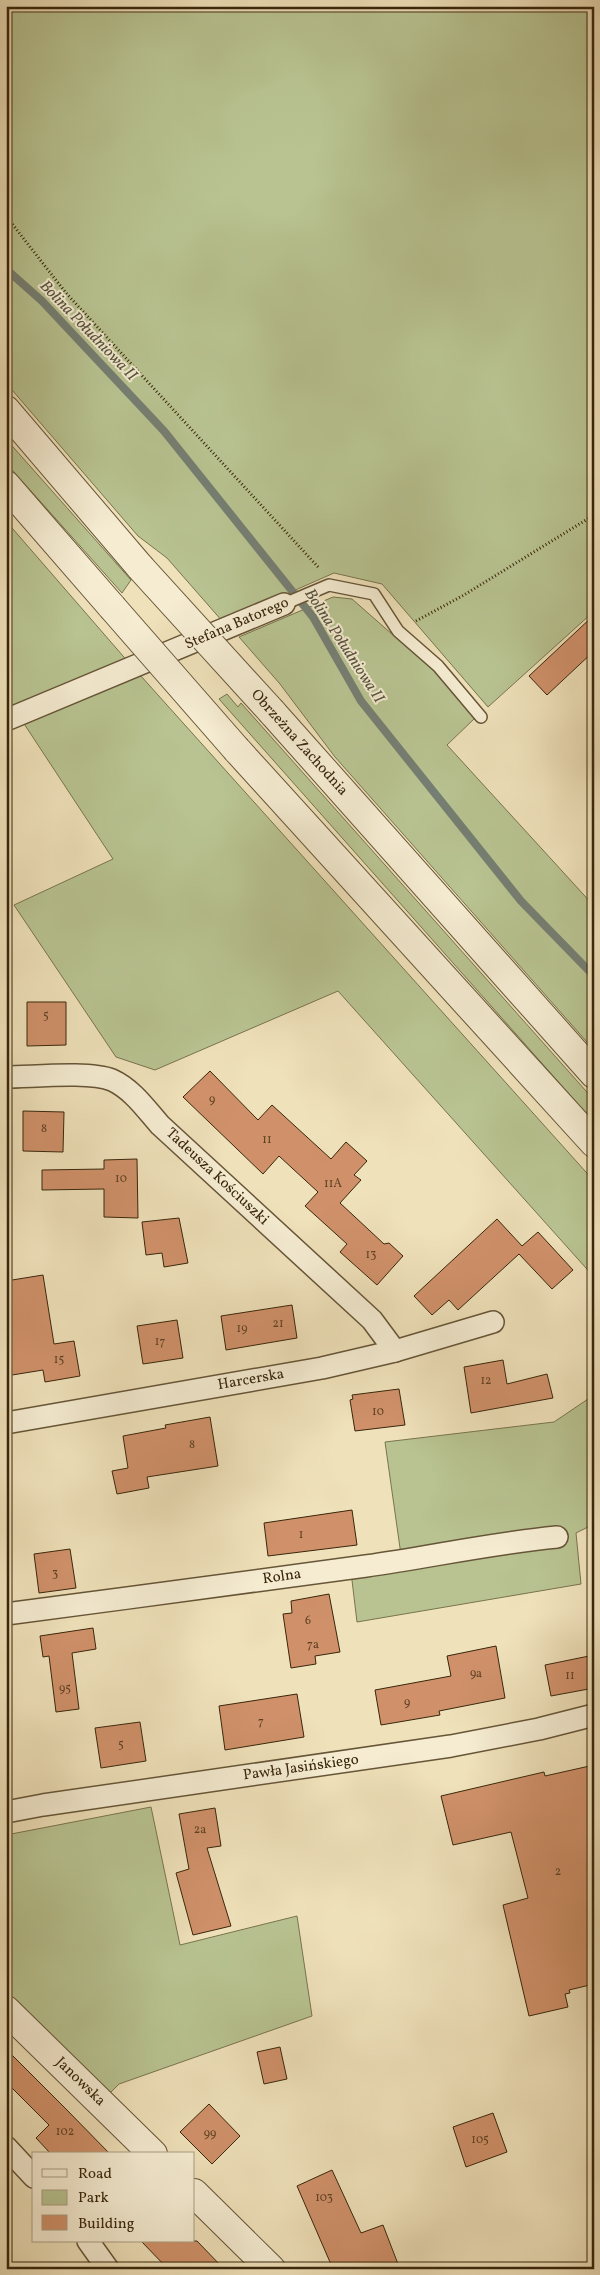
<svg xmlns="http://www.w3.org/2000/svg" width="600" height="2275" font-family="Vollkorn,serif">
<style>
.green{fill:#b8c391;stroke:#78744e}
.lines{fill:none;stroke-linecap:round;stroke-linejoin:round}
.stream{stroke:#757f73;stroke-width:8}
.building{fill:#d0916a;stroke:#38260b}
.service-casing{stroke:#665537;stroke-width:14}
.minor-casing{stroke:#665537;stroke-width:24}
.tertiary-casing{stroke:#665537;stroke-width:30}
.path{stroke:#38260b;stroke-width:3;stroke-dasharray:1 2.5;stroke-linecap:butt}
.service{stroke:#f5ecd2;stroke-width:11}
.minor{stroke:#f5ecd2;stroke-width:21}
.tertiary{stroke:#f5ecd2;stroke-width:28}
.tertiary-bridge-casing{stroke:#665537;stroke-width:30;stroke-linecap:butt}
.tertiary-bridge{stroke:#f5ecd2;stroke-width:28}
.labels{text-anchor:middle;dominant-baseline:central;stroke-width:4;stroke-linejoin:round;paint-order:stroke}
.number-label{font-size:12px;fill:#5e4123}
.street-label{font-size:15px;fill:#38260b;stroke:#f5ecd2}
.water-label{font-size:16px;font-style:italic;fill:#56533f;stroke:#f5ecd2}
</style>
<rect width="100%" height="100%" fill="#efe1ba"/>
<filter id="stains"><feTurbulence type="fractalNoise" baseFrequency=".004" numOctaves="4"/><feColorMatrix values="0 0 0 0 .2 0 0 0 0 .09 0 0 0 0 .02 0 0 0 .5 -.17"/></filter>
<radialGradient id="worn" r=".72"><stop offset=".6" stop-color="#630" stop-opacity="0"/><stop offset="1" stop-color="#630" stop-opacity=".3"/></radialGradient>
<!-- green -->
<g class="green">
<path d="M 6,6 L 594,6 L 594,615 L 592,613 L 488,707 L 382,584 L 334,573 L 223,622 L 167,558 L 138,536 L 6,383 Z"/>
<path d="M 6,439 L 131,580 L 122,593 L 6,463 Z"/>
<path d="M 6,521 L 123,656 L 594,1181 L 594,1277 L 338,991 L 155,1070 L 116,1057 L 14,905 L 113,859 L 11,704 L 6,705 Z"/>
<path d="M 333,597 L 352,599 L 434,671 L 475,718 L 447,745 L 594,906 L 594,1050 L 335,757 L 280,684 L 239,637 Z"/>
<path d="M 227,694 L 238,707 L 241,703 L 594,1100 L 594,1122 L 219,699 Z"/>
<path d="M 594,1395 L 594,1524 L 576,1533 L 581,1584 L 357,1622 L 351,1572 L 403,1569 L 385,1442 L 554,1422 Z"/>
<path d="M 151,1807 L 180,1945 L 297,1916 L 312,2016 L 119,2084 L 109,2094 L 6,1996 L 6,1835 Z"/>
</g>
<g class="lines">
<!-- stream -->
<path class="stream" d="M 6,269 L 42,301 L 164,431 L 313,617 L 361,701 L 521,901 L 594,976"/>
</g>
<!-- building -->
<g class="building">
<path d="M 594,615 L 594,651 L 547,695 L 529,676 Z"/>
<path d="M 27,1002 L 66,1002 L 66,1045 L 27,1046 Z"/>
<path d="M 210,1071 L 258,1120 L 272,1105 L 331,1159 L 346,1142 L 367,1161 L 354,1175 L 361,1180 L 340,1203 L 384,1244 L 389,1243 L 403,1256 L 377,1285 L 340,1252 L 347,1244 L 305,1206 L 318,1192 L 279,1156 L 263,1174 L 183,1097 Z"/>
<path d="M 23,1111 L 64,1112 L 63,1152 L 23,1151 Z"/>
<path d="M 137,1159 L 138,1218 L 104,1217 L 104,1189 L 42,1190 L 42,1170 L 104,1169 L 104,1160 Z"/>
<path d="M 179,1218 L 188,1263 L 164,1267 L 162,1253 L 146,1255 L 142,1222 Z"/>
<path d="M 497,1219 L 522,1246 L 538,1232 L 573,1270 L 552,1289 L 519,1254 L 458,1310 L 449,1300 L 432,1315 L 414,1296 Z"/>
<path d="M 43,1275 L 54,1344 L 74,1341 L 80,1376 L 45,1382 L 43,1370 L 6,1376 L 6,1281 Z"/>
<path d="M 292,1305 L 297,1338 L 226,1350 L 221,1316 Z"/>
<path d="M 177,1320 L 183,1358 L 143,1364 L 137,1326 Z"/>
<path d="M 503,1360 L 507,1384 L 547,1374 L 553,1398 L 471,1413 L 464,1367 Z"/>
<path d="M 399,1389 L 405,1425 L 355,1431 L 350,1400 L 353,1399 L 352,1395 Z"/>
<path d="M 210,1417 L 218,1466 L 147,1477 L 149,1488 L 117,1494 L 112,1471 L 128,1468 L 123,1436 L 166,1428 L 165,1425 Z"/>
<path d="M 352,1510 L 357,1545 L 268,1556 L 264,1523 Z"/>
<path d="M 70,1549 L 76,1588 L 39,1593 L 34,1554 Z"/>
<path d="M 329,1594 L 340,1652 L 315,1656 L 316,1664 L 291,1668 L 283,1614 L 292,1613 L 291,1601 Z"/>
<path d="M 93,1628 L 96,1649 L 72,1653 L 79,1709 L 56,1712 L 49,1656 L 43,1657 L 40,1636 Z"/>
<path d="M 496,1646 L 505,1698 L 439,1711 L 440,1715 L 381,1725 L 375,1690 L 451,1676 L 447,1656 Z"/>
<path d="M 594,1655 L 594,1688 L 551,1696 L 545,1665 Z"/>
<path d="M 297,1694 L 304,1737 L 225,1750 L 219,1706 Z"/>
<path d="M 140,1722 L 146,1761 L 101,1768 L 95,1728 Z"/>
<path d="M 594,1765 L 594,1984 L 569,1990 L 570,1993 L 565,1994 L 568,2007 L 529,2016 L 503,1905 L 528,1898 L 511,1832 L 453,1845 L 441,1796 L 544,1772 L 545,1776 Z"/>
<path d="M 215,1808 L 221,1846 L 207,1848 L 231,1926 L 193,1935 L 176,1873 L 189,1869 L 179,1814 Z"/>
<path d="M 280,2047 L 287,2079 L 264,2084 L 257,2052 Z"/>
<path d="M 6,2049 L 66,2109 L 110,2154 L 51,2154 L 36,2138 L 49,2125 L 6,2082 Z"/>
<path d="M 209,2104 L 240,2136 L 212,2164 L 180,2132 Z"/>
<path d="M 493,2113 L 507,2152 L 466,2167 L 453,2127 Z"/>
<path d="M 332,2170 L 361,2233 L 383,2225 L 398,2264 L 385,2269 L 333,2269 L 297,2186 Z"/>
<path d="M 141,2241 L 197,2241 L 224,2269 L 168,2269 Z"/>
</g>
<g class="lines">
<defs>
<path id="service" d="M 284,604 L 329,585 L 374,594 L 398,631 L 438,666 L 481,717"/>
<g id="minor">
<path d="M 6,720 L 284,604"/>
<path d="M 6,1077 C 32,1077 89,1071 112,1080 C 132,1089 146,1109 160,1125 L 372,1320 L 395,1351"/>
<path d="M 6,1423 L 322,1368 L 395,1351 L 493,1322"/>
<path d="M 6,1614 C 126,1598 246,1583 366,1566 C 430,1557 493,1543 557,1537"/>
<path d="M 6,1812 L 43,1805 L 451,1746 L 539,1729 L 594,1715"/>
<path d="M 6,2147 L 34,2177"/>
<path d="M 88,2241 L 108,2269"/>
</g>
<g id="tertiary">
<path d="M 6,410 L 140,567"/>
<path d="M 6,485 L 112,607"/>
<path d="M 272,712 L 594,1074"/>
<path d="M 237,750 L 594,1143"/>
<path d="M 6,2010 L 153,2154"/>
<path d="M 194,2193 L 271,2269"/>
</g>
</defs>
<!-- service casing -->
<use href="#service" class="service-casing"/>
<!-- minor casing -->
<use href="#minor" class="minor-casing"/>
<!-- tertiary casing -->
<use href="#tertiary" class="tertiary-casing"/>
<!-- path -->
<g class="path">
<path d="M 6,216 L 66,293 L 319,568"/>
<path d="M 416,621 L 464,595 L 594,515"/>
</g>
<!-- service -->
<use href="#service" class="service"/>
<!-- minor -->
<use href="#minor" class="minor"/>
<!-- tertiary -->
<use href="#tertiary" class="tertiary"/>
<defs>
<g id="tertiary-bridge">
<path d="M 140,567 L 272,712"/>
<path d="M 112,607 L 237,750"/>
</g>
</defs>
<!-- tertiary-bridge casing -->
<use href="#tertiary-bridge" class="tertiary-bridge-casing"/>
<!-- tertiary-bridge -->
<use href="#tertiary-bridge" class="tertiary-bridge"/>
</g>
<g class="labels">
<!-- number labels -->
<g class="number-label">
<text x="46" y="1016">5</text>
<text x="212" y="1100">9</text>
<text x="44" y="1129">8</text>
<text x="267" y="1140">11</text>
<text x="121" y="1179">10</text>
<text x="333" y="1184">11A</text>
<text x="371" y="1255">13</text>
<text x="278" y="1324">21</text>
<text x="242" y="1329">19</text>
<text x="160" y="1342">17</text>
<text x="59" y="1360">15</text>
<text x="486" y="1381">12</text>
<text x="378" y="1412">10</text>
<text x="192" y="1445">8</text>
<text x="301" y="1535">1</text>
<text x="55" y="1574">3</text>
<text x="308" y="1621">6</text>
<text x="313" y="1645">7a</text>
<text x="476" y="1674">9a</text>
<text x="570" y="1676">11</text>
<text x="65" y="1689">95</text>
<text x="407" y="1703">9</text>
<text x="261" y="1722">7</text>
<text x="121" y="1745">5</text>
<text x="200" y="1830">2a</text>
<text x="558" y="1872">2</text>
<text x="65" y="2132">102</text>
<text x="210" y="2134">99</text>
<text x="480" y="2140">105</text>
<text x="324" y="2198">103</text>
</g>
<!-- street labels -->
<g class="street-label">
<text transform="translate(237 624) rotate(-23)">Stefana Batorego</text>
<text transform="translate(299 743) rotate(48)">Obrzeżna Zachodnia</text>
<text transform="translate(217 1177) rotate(43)">Tadeusza Kościuszki</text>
<text transform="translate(251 1380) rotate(-10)">Harcerska</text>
<text transform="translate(282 1577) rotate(-8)">Rolna</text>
<text transform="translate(301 1768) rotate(-8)">Pawła Jasińskiego</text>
<text transform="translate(80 2082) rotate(44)">Janowska</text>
</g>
<!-- water labels -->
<g class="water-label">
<text transform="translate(88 331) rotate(46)">Bolina Południowa II</text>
<text transform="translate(344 646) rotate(57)">Bolina Południowa II</text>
</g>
</g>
<!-- margin -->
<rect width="600" height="2275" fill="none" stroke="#efe1ba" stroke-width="25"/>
<rect x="8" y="8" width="585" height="2260" fill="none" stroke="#38260b" stroke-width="2.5"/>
<rect x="12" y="12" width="575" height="2250" fill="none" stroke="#38260b"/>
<!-- legend -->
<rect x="32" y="2152" width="162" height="90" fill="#f5ecd2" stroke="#a99d82"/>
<rect x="42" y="2169" width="25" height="8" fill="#f5ecd2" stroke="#a99d82"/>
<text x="78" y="2178" font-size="15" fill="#38260b">Road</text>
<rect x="42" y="2190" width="25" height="15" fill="#b8c391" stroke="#a99d82"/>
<text x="78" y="2202" font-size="15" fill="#38260b">Park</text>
<rect x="42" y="2215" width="25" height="15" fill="#d0916a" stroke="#a99d82"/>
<text x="78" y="2228" font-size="15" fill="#38260b">Building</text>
<rect width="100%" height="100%" filter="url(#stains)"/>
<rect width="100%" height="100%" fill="url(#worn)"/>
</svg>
